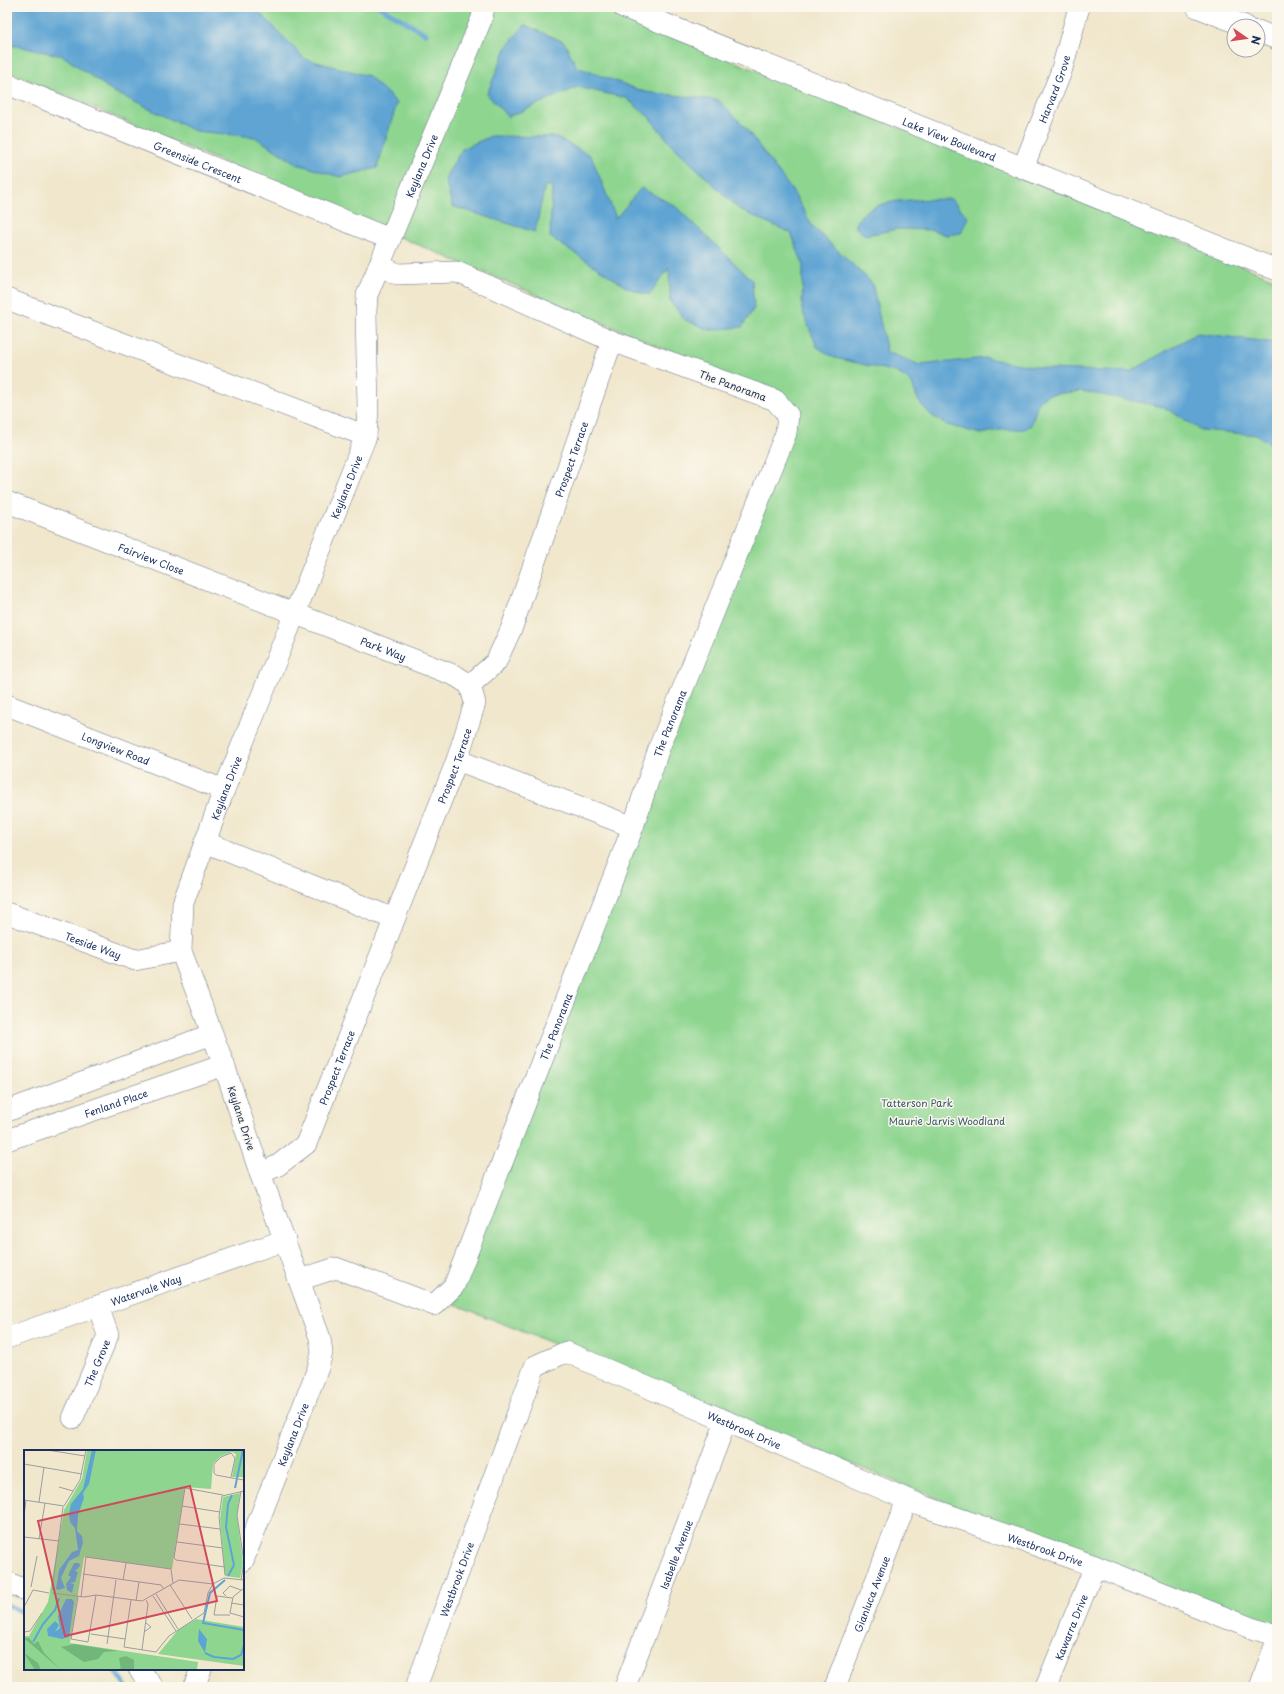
<svg xmlns="http://www.w3.org/2000/svg" width="1284" height="1694" font-family="'Playpen Sans',sans-serif">
<style>
.green{fill:#8ed590;stroke:#548277}
.water{fill:#5ea4d3;stroke:#3c6a98}
.lines{fill:none;stroke-linecap:round;stroke-linejoin:round}
.stream{stroke:#5ea4d3;stroke-width:5}
.minor-casing{stroke:#666f84;stroke-width:22}
.minor{stroke:#fff;stroke-width:21}
.labels{text-anchor:middle;dominant-baseline:central;stroke-width:3;stroke-linejoin:round;paint-order:stroke}
.street-label{font-size:10px;fill:#1b2f5e;stroke:#fbf7ec}
.park-label{font-size:10px;fill:#38586a;stroke:#fbf7ec}
.inset-river{fill:none;stroke:#5ea4d3;stroke-width:2}
.inset-road{fill:none;stroke:#9b9da0;stroke-width:1}
.view{fill:#d1495b;fill-opacity:0.15;stroke:#d1495b;stroke-width:2}
.inset-edge{fill:none;stroke:#1b2f5e;stroke-width:2}
</style>
<rect width="100%" height="100%" fill="#fbf7ec"/>
<filter id="ink" filterUnits="userSpaceOnUse"><feTurbulence type="fractalNoise" baseFrequency=".025" numOctaves="2"/><feDisplacementMap in="SourceGraphic" scale="8" xChannelSelector="R" yChannelSelector="G"/><feConvolveMatrix kernelMatrix="1 2 1 2 8 2 1 2 1" color-interpolation-filters="sRGB"/></filter>
<filter id="wash" filterUnits="userSpaceOnUse"><feTurbulence type="fractalNoise" baseFrequency=".012" numOctaves="4" result="noise"/><feDisplacementMap in="SourceGraphic" scale="16" xChannelSelector="R" yChannelSelector="G"/><feGaussianBlur stdDeviation="0.9" result="paint"/><feColorMatrix in="noise" values="0 0 0 0 0 0 0 0 0 0 0 0 0 0 0 0 0 1.4 0 .05"/><feComposite in="paint" operator="in"/></filter>
<g filter="url(#wash)">
<rect width="100%" height="100%" fill="#f0e7cc"/>
<!-- green -->
<path class="green" d="M 7,7 L 599,7 L 1277,280 L 1277,1635 L 454,1304 L 797,405 L 7,71 Z"/>
<!-- water -->
<g class="water">
<path d="M 7,7 L 254,7 L 305,59 L 369,76 L 397,103 L 377,168 L 340,177 L 297,164 L 255,137 L 195,131 L 114,92 L 63,56 L 7,44 Z"/>
<path d="M 525,25 L 564,42 L 577,67 L 645,92 L 718,100 L 745,127 L 793,192 L 813,227 L 872,283 L 887,352 L 920,365 L 985,358 L 1049,369 L 1130,372 L 1197,333 L 1277,343 L 1277,448 L 1257,435 L 1201,430 L 1164,407 L 1081,391 L 1047,395 L 1039,401 L 1031,425 L 1025,429 L 999,430 L 981,434 L 947,425 L 931,415 L 919,402 L 912,384 L 907,379 L 896,372 L 835,358 L 817,347 L 802,310 L 803,264 L 791,233 L 740,210 L 671,144 L 649,117 L 626,98 L 577,87 L 508,117 L 487,94 L 507,46 Z"/>
<path d="M 491,136 L 556,137 L 591,156 L 616,218 L 641,188 L 675,206 L 752,280 L 754,308 L 742,327 L 710,330 L 685,320 L 670,301 L 669,268 L 649,295 L 628,288 L 550,237 L 552,187 L 545,185 L 535,232 L 452,206 L 445,178 L 462,149 Z"/>
<path d="M 951,199 L 968,217 L 961,233 L 947,235 L 932,230 L 898,229 L 865,235 L 855,227 C 857,223 860,215 865,212 C 886,197 926,200 951,199 Z"/>
</g>
<g class="lines">
<!-- stream -->
<g class="stream">
<path d="M 380,7 L 426,34"/>
<path d="M 7,1605 L 25,1613"/>
<path d="M 115,1669 L 126,1687"/>
</g>
</g>
</g>
<g filter="url(#ink)">
<g class="lines">
<defs>
<g id="minor">
<path id="s1" d="M 623,7 L 1277,270"/>
<path d="M 1197,7 L 1245,26"/>
<path d="M 1258,31 L 1277,39"/>
<path id="s2" d="M 7,84 L 390,239"/>
<path id="s3" d="M 1023,168 L 1061,72 L 1079,7"/>
<path d="M 7,299 L 366,436"/>
<path id="s4" d="M 7,502 L 456,676 L 470,685"/>
<path id="s5" d="M 7,705 L 224,790"/>
<path d="M 457,760 L 633,827"/>
<path d="M 205,842 L 394,919"/>
<path id="s6" d="M 7,913 L 135,960 L 181,951"/>
<path d="M 7,1111 L 212,1034"/>
<path id="s7" d="M 7,1140 L 224,1065"/>
<path id="s8" d="M 260,1173 L 277,1166 L 306,1144 L 457,760 L 475,703 L 470,685 L 496,662 L 512,627 L 612,341"/>
<path id="s9" d="M 299,1280 L 336,1268 L 434,1305 L 454,1286 L 633,827 L 659,748 L 786,433 L 788,415 L 775,400 L 612,341 L 457,272 L 397,274 L 379,265"/>
<path id="s10" d="M 7,1338 L 285,1240"/>
<path id="s11" d="M 73,1418 L 108,1335 L 98,1306"/>
<path id="s12" d="M 243,1561 L 318,1368 L 322,1353 L 320,1338 L 260,1173 L 224,1065 L 181,951 L 183,903 L 224,790 L 366,436 L 368,410 L 366,312 L 367,295 L 482,18 L 484,7"/>
<path d="M 7,1582 L 25,1590"/>
<path d="M 139,1669 L 153,1687"/>
<path d="M 194,1687 L 201,1669"/>
<path id="s13" d="M 416,1687 L 535,1366 L 566,1352 L 920,1505 L 1095,1566 L 1254,1629 L 1277,1635"/>
<path id="s14" d="M 625,1687 L 726,1421"/>
<path id="s15" d="M 835,1687 L 907,1500"/>
<path id="s16" d="M 1046,1687 L 1095,1566"/>
<path d="M 1260,1687 L 1277,1640"/>
</g>
</defs>
<!-- minor casing -->
<use href="#minor" class="minor-casing"/>
<!-- minor -->
<use href="#minor" class="minor"/>
</g>
</g>
<g class="labels">
<!-- street labels -->
<g class="street-label">
<text stroke="none"><textPath href="#s3" startOffset="85">Harvard Grove</textPath></text>
<text stroke="none"><textPath href="#s1" startOffset="352">Lake View Boulevard</textPath></text>
<text stroke="none"><textPath href="#s2" startOffset="206">Greenside Crescent</textPath></text>
<text stroke="none"><textPath href="#s12" startOffset="1480">Keylana Drive</textPath></text>
<text transform="translate(733 385) rotate(20)">The Panorama</text>
<text stroke="none"><textPath href="#s8" startOffset="797">Prospect Terrace</textPath></text>
<text stroke="none"><textPath href="#s12" startOffset="1144">Keylana Drive</textPath></text>
<text stroke="none"><textPath href="#s4" startOffset="155">Fairview Close</textPath></text>
<text stroke="none"><textPath href="#s4" startOffset="404">Park Way</textPath></text>
<text stroke="none"><textPath href="#s9" startOffset="774">The Panorama</textPath></text>
<text stroke="none"><textPath href="#s5" startOffset="117">Longview Road</textPath></text>
<text stroke="none"><textPath href="#s8" startOffset="461">Prospect Terrace</textPath></text>
<text stroke="none"><textPath href="#s12" startOffset="820">Keylana Drive</textPath></text>
<text stroke="none"><textPath href="#s6" startOffset="92">Teeside Way</textPath></text>
<text stroke="none"><textPath href="#s9" startOffset="450">The Panorama</textPath></text>
<text stroke="none"><textPath href="#s8" startOffset="137">Prospect Terrace</textPath></text>
<text stroke="none"><textPath href="#s7" startOffset="115">Fenland Place</textPath></text>
<text transform="translate(242 1118) rotate(72)">Keylana Drive</text>
<text stroke="none"><textPath href="#s10" startOffset="147">Watervale Way</textPath></text>
<text stroke="none"><textPath href="#s11" startOffset="60">The Grove</textPath></text>
<text stroke="none"><textPath href="#s13" startOffset="571">Westbrook Drive</textPath></text>
<text stroke="none"><textPath href="#s12" startOffset="136">Keylana Drive</textPath></text>
<text stroke="none"><textPath href="#s13" startOffset="895">Westbrook Drive</textPath></text>
<text stroke="none"><textPath href="#s14" startOffset="142">Isabelle Avenue</textPath></text>
<text stroke="none"><textPath href="#s13" startOffset="115">Westbrook Drive</textPath></text>
<text stroke="none"><textPath href="#s15" startOffset="100">Gianluca Avenue</textPath></text>
<text stroke="none"><textPath href="#s16" startOffset="65">Kawarra Drive</textPath></text>
</g>
<!-- park labels -->
<g class="park-label">
<text x="917" y="1102">Tatterson Park</text>
<text x="947" y="1120">Maurie Jarvis Woodland</text>
</g>
</g>
<!-- overview -->
<g transform="translate(24 1450)">
<rect width="220" height="220" fill="#f0e7cc"/>
<path d="M 63,0 L 220,0 L 219,27 L 208,27 L 212,4 L 208,2 L 197,6 L 189,14 L 187,39 L 161,37 L 148,119 L 60,107 L 46,193 L 174,212 L 173,220 L 0,220 L 0,186 L 5,186 L 24,152 L 40,60 L 58,29 ZM 216,43 L 213,66 L 219,113 L 216,128 L 201,126 L 196,69 L 199,47 ZM 172,169 L 220,177 L 220,216 L 134,204 L 154,180 Z" fill="#8ed590"/>
<path d="M 0,188 L 5,188 L 10,194 L 14,191 L 20,203 L 37,220 ZM 50,194 L 94,201 L 80,202 L 74,209 L 60,212 L 37,197 ZM 0,203 L 14,213 L 17,220 L 11,220 ZM 102,206 L 110,210 L 110,220 L 97,220 L 95,208 Z" fill="#72b67a"/>
<path d="M 68,0 L 72,0 L 65,34 L 59,43 L 60,48 L 54,65 L 53,81 L 58,86 L 59,93 L 55,106 L 45,111 L 37,128 L 41,138 L 34,140 L 32,139 L 35,120 L 48,102 L 54,100 L 51,78 L 46,72 L 45,64 L 47,54 L 59,39 ZM 50,113 L 55,113 L 56,116 L 51,121 L 54,122 L 51,132 L 46,133 L 50,134 L 48,143 L 43,140 L 42,134 L 47,127 L 44,125 ZM 42,149 L 48,149 L 50,152 L 45,187 L 38,189 L 24,186 L 23,179 L 31,171 L 35,175 L 31,182 L 36,178 L 34,166 ZM 175,179 L 183,189 L 181,203 L 174,191 Z" fill="#5ea4d3"/>
<path class="inset-river" d="M 211,38 L 219,0M 204,126 L 210,115 L 202,77 L 204,54 L 208,45M 201,130 L 186,143 L 179,173 L 220,180M 9,192 L 19,174 L 31,160 L 35,148M 181,203 L 190,207 L 209,209 L 217,205 L 220,195"/>
<path class="inset-road" d="M 23,0 L 61,6M 0,14 L 58,24M 207,27 L 211,8 L 207,3 L 197,7 L 190,14 L 190,23 L 192,25 L 208,28 L 220,30M 35,37 L 49,41M 217,41 L 213,65 L 220,112 L 217,130M 199,45 L 161,38 L 150,108 L 152,110 L 201,117M 0,50 L 40,56M 15,52 L 20,17M 40,56 L 56,30 L 62,0M 158,56 L 196,62M 0,66 L 2,50M 156,74 L 196,79M 0,87 L 35,91M 15,89 L 21,53M 153,92 L 199,98M 59,124 L 137,135 L 140,139M 201,125 L 195,67 L 198,46 L 220,41M 99,130 L 102,113M 146,135 L 168,169M 7,137 L 13,106M 220,138 L 209,147 L 206,163 L 220,167M 9,140 L 25,143M 28,141 L 39,57M 28,143 L 60,147 L 72,145 L 118,151 L 155,130 L 189,134 L 200,128 L 220,130M 132,144 L 154,179M 129,146 L 152,181M 202,146 L 199,143 L 206,136 L 217,140M 54,147 L 47,189 L 64,192 L 72,145M 57,147 L 62,107 L 147,119 L 149,133M 107,150 L 100,197 L 132,202 L 145,186 L 180,163 L 184,143 L 189,134M 112,151 L 115,132M 207,153 L 220,155M 0,157 L 9,140M 206,165 L 190,165 L 193,146 L 208,148M 0,182 L 6,181 L 18,163M 120,182 L 127,177 L 122,173M 67,184 L 101,189M 83,194 L 92,130M 118,200 L 124,154 L 122,150"/>
<path class="view" d="M 166,36 L 193,151 L 41,186 L 14,71 Z"/>
<rect width="220" height="220" class="inset-edge"/>
</g>
<!-- margin -->
<rect width="1284" height="1694" fill="none" stroke="#fbf7ec" stroke-width="24"/>
<!-- north arrow -->
<g transform="translate(1246 38) rotate(103)"><circle r="19" fill="#fbf7ec" stroke="#a1a7b3"/>
<path d="M0-3L7 15L0 10L-7 15Z" fill="#d1495b"/>
<text y="-6" font-size="11" font-weight="bold" text-anchor="middle" fill="#1b2f5e">N</text>
</g>
</svg>
